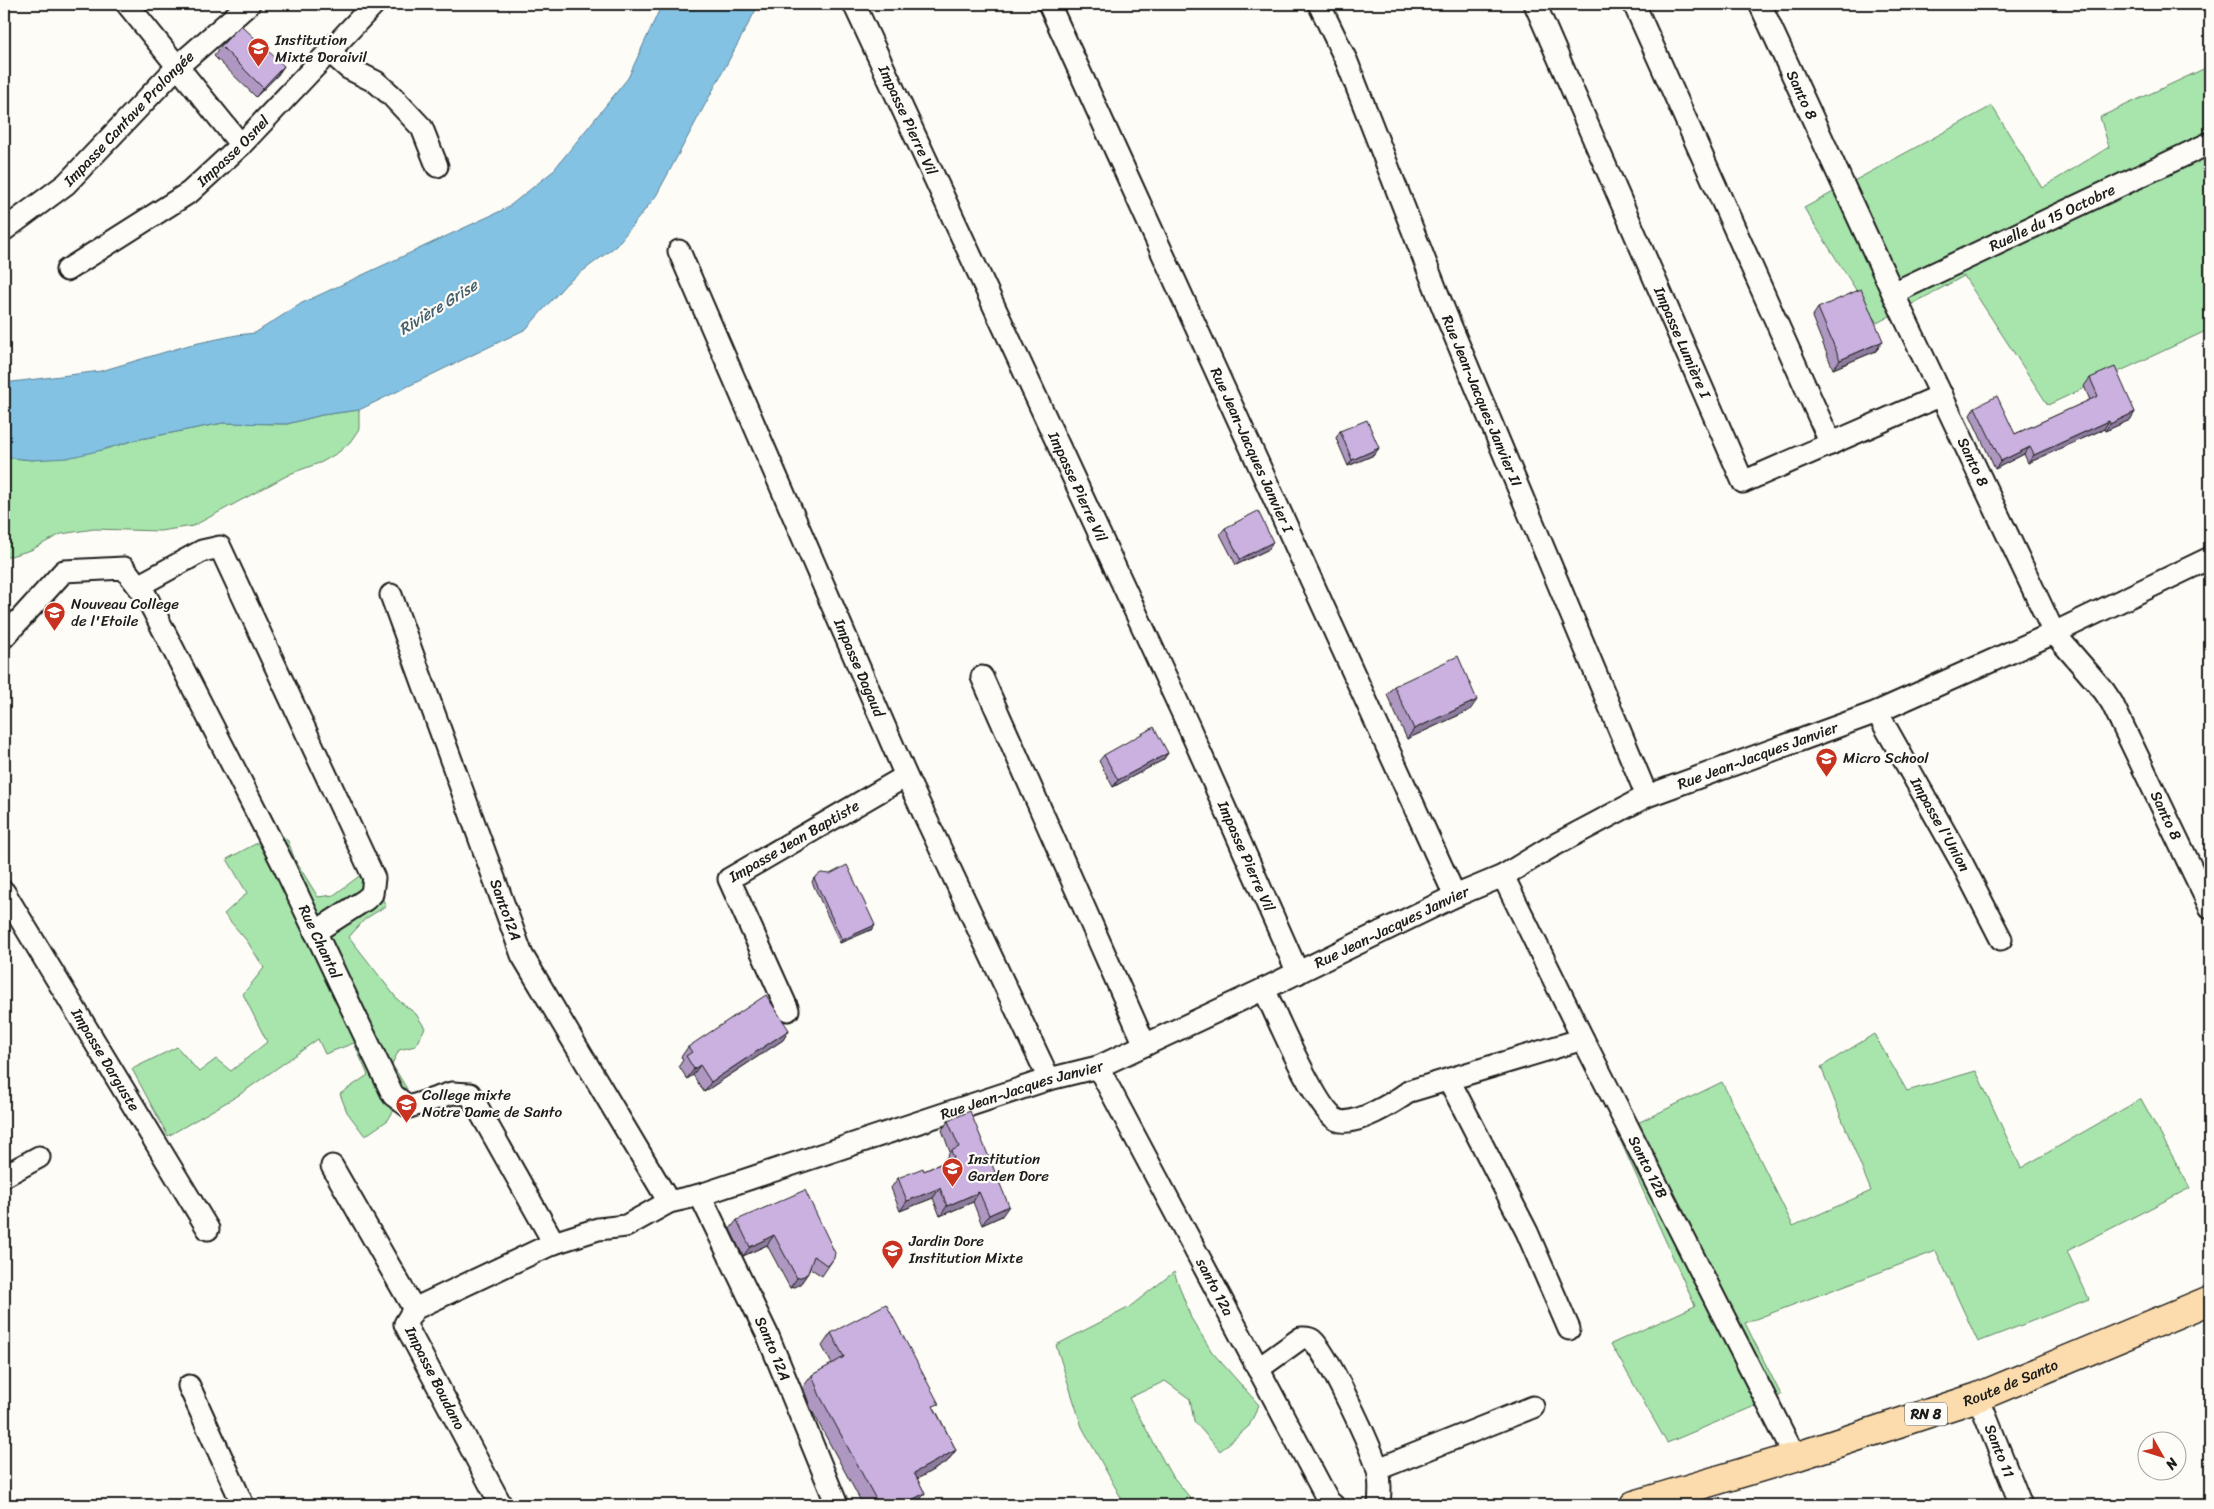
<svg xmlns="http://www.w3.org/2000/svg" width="2214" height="1509" font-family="Sriracha,sans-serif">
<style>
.green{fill:#a7e5ac;stroke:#628064}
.water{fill:#83c2e3;stroke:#5a8093}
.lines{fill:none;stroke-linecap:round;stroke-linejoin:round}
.minor-casing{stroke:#1c1c1c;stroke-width:25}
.primary-casing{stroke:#1c1c1c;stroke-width:31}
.minor{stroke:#fdfcf7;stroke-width:21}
.primary{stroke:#fcdcac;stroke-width:28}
.wall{fill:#ae98c1;stroke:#1c1c1c}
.shaded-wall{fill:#8d7c9d;stroke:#1c1c1c}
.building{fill:#cab1e0;stroke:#1c1c1c}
.labels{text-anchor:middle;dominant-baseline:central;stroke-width:4.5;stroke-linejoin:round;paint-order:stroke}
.shield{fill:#fdfcf7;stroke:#605f5e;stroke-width:1}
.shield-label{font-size:14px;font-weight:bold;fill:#1c1c1c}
.poi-label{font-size:15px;fill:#1c1c1c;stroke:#fdfcf7;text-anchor:start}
.street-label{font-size:15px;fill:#1c1c1c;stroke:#fdfcf7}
.water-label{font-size:16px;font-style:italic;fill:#455e6c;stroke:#fdfcf7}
</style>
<rect width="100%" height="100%" fill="#fdfcf7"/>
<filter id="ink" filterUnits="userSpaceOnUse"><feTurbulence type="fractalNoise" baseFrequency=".02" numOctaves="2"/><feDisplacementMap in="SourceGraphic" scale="10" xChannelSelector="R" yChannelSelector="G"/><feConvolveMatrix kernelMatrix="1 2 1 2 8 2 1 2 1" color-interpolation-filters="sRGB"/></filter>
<g filter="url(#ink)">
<!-- green -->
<g class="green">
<path d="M 2210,66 L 2210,329 L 2048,405 L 1964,276 L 1877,323 L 1804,208 L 1992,106 L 2042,188 L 2109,147 L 2100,117 Z"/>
<path d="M 359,410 L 359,429 L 350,442 L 339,452 L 322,462 L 292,473 L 193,526 L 160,531 L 94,529 L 61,534 L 31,550 L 4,558 L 4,457 L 32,460 L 102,450 L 135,440 L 223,423 L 287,424 L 322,415 Z"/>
<path d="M 278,832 L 288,841 L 295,860 L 318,897 L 334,895 L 362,874 L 381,896 L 386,906 L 365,919 L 349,937 L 398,1000 L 416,1014 L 425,1028 L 415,1046 L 399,1050 L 392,1064 L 407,1089 L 388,1120 L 365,1136 L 347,1112 L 340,1094 L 368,1075 L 354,1043 L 325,1054 L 318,1039 L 239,1095 L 168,1136 L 132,1069 L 177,1047 L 199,1072 L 216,1059 L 231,1071 L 267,1042 L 243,994 L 264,968 L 247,941 L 224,914 L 247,893 L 227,859 Z"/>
<path d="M 1874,1034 L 1907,1091 L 1976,1071 L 2021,1168 L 2141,1099 L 2190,1188 L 2067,1251 L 2089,1299 L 1978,1342 L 1936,1251 L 1745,1323 L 1781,1395 L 1667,1443 L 1611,1344 L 1695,1306 L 1617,1133 L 1722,1082 L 1793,1226 L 1871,1191 L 1821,1067 Z"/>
<path d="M 1174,1272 L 1191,1318 L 1212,1352 L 1259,1405 L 1249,1426 L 1220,1451 L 1194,1421 L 1190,1399 L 1165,1381 L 1129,1398 L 1170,1473 L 1196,1505 L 1125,1505 L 1082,1427 L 1056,1345 L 1128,1308 Z"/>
</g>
<!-- water -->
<path class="water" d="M 662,4 L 759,4 L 656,196 L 616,246 L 567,283 L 526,329 L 359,410 L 322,415 L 287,424 L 223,423 L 135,440 L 102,450 L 67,458 L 32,460 L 4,457 L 4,383 L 101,371 L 189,345 L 237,335 L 255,333 L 302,303 L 507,208 L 552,172 L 628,78 Z"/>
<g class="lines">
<defs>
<g id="minor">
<path d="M 127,4 L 241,145"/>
<path id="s1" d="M 854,4 L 1188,725 L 1298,973"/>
<path id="s2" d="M 1049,4 L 1455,896"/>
<path id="s3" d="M 1319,4 L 1347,62 L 1444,310 L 1647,796"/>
<path id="s4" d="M 1535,4 L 1743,482 L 1942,395"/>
<path d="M 1634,4 L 1831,444"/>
<path id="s5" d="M 1760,4 L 1893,293 L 2054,633 L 2104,691 L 2112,703 L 2210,907"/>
<path d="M 329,51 L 348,68 L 376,82 L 391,95 L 422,128 L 437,166"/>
<path id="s6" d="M 4,230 L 66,184 L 178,66 L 249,4"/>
<path id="s7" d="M 679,251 L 906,776 L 1049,1079"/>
<path id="s8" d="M 67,270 L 190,192 L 241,145 L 374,4"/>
<path id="s9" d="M 1893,293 L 2210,143"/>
<path d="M 138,586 L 202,551 L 220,547 L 374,878 L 372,894 L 365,900 L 315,932"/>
<path id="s10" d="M 391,595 L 522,955 L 669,1202"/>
<path id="s11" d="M 4,637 L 64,571 L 124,568 L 146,596 L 283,864 L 393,1095 L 409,1107 L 452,1093 L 470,1094 L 554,1243"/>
<path d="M 982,677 L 1145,1045"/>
<path id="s12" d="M 1877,712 L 1962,863 L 2001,939"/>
<path id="s13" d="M 1503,876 L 1583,1039 L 1795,1457"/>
<path id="s14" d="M 4,892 L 208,1229"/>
<path d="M 1264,989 C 1276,1014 1316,1110 1337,1120 C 1354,1128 1396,1101 1410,1091 L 1583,1039"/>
<path id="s15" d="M 788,1010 L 729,879 L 906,776"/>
<path id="s16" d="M 1098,1067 L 1329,1502 L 1333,1505"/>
<path d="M 1449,1080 L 1527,1232 L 1569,1329"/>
<path d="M 332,1166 L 414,1309"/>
<path d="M 4,1176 L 39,1157"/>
<path id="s17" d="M 700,1195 L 768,1336 L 837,1505"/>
<path d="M 1258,1369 L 1301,1338 C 1304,1338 1308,1337 1312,1340 C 1327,1352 1373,1450 1378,1471 C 1381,1483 1380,1493 1379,1505"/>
<path d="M 189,1386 L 243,1505"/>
<path id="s18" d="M 1978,1397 L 2021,1505"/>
<path d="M 1378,1469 L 1533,1407"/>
<path id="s19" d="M 501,1505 L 405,1324 L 414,1309 L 554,1243 L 598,1229 L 626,1226 L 669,1202 L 700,1195 L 1049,1079 L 1098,1067 L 1264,989 L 1455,896 L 1503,876 L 1549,848 L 1647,796 L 1877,712 L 2054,633 L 2210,558"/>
</g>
<g id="primary">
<path id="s20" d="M 1634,1505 L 1795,1457 L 1978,1397 L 2210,1300"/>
</g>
</defs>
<!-- minor casing -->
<use href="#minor" class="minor-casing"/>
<!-- primary casing -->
<use href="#primary" class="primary-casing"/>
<!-- minor -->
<use href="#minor" class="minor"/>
<!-- primary -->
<use href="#primary" class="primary"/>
</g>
<!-- wall -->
<g class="wall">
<path d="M 221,46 L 284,66 L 277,76 L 256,97 L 214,56 Z"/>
<path d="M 1818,308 L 1883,341 L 1876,351 L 1833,369 L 1812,317 Z"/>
<path d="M 2090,378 L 2135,412 L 2130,420 L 2105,431 L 2104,429 L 2028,463 L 2024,454 L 1995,469 L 1970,415 L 1975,407 L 2015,434 L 2090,400 L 2084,386 Z"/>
<path d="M 1340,431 L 1379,448 L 1374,455 L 1348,466 L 1336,438 Z"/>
<path d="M 1225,528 L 1269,549 L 1236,565 L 1220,534 Z"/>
<path d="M 1394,686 L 1470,710 L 1407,739 L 1387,695 Z"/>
<path d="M 1168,753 L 1163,760 L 1113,787 L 1099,761 L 1104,755 Z"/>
<path d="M 814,878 L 873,929 L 840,943 L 812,882 Z"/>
<path d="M 789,1030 L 783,1040 L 704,1092 L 693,1075 L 687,1079 L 679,1066 L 683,1060 L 681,1057 L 688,1047 Z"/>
<path d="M 948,1121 L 1002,1216 L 982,1225 L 973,1202 L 940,1216 L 933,1198 L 900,1211 L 891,1188 L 898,1178 L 924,1171 L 944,1162 L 944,1161 L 950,1152 L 942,1130 Z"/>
<path d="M 737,1220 L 834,1258 L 822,1276 L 810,1268 L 808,1273 L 801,1283 L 797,1286 L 790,1288 L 767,1245 L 743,1256 L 730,1229 Z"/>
<path d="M 831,1333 L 935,1409 L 956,1450 L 947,1462 L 917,1479 L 925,1493 L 916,1505 L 863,1505 L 811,1409 L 803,1387 L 812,1375 L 832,1364 L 822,1346 Z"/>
</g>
<!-- shaded-wall -->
<g class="shaded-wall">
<path d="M 284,66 L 277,76 L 256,97 L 263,88 Z"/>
<path d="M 1883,341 L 1876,351 L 1833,369 L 1840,360 Z"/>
<path d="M 2135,412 L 2130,420 L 2105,431 L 2110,424 Z"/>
<path d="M 2109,421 L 2104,429 L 2028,463 L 2034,455 Z"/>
<path d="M 2030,447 L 2024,454 L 1995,469 L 2001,461 Z"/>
<path d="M 1379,448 L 1374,455 L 1348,466 L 1352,460 Z"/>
<path d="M 1273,542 L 1269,549 L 1236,565 L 1240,559 Z"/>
<path d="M 1477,700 L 1470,710 L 1407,739 L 1414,729 Z"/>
<path d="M 1168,753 L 1163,760 L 1113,787 L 1118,780 Z"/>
<path d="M 875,925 L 873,929 L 840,943 L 842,940 Z"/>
<path d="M 789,1030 L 783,1040 L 704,1092 L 711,1082 Z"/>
<path d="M 700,1065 L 693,1075 L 687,1079 L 694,1069 Z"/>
<path d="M 940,1188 L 933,1198 L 900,1211 L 907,1201 Z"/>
<path d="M 979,1192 L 973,1202 L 940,1216 L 947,1206 Z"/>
<path d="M 1009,1206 L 1002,1216 L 982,1225 L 989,1215 Z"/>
<path d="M 774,1235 L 767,1245 L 743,1256 L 750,1247 Z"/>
<path d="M 808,1273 L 801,1283 L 797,1286 L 790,1288 L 797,1278 Z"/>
<path d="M 956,1450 L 947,1462 L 905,1486 L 914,1473 Z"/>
<path d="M 925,1493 L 916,1505 L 902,1505 Z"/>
</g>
<!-- building -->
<g class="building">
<path d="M 241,25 L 284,66 L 263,88 L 221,46 Z"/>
<path d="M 1861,289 L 1883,341 L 1840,360 L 1818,308 Z"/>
<path d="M 2115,367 L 2135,412 L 2110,424 L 2109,421 L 2034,455 L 2030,447 L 2001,461 L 1975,407 L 1997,396 L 2015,434 L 2098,396 L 2090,378 Z"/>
<path d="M 1367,420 L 1379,448 L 1352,460 L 1340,431 Z"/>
<path d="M 1258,511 L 1273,542 L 1240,559 L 1225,528 Z"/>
<path d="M 1458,656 L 1477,700 L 1414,729 L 1394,686 Z"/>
<path d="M 1154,727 L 1168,753 L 1118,780 L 1104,755 Z"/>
<path d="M 847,865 L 875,925 L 842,940 L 814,878 L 821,873 L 830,874 Z"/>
<path d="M 766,995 L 789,1030 L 711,1082 L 700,1065 L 694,1069 L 686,1056 L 692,1052 L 688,1047 Z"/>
<path d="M 970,1111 L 1009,1206 L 989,1215 L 979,1192 L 947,1206 L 940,1188 L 907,1201 L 898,1178 L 923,1168 L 924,1171 L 954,1158 L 951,1151 L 959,1147 L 948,1121 Z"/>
<path d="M 805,1190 L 835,1253 L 834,1258 L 828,1266 L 814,1256 L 808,1273 L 804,1276 L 797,1278 L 774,1235 L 750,1247 L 737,1220 Z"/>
<path d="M 886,1304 L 939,1404 L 933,1406 L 956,1450 L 914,1473 L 925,1493 L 902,1505 L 879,1505 L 820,1396 L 812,1375 L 844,1357 L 831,1333 Z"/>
</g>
</g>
<!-- icons -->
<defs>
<symbol id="school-pin" viewBox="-11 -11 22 30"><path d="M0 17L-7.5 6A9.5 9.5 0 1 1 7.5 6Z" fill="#c8321e" stroke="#fdfcf7"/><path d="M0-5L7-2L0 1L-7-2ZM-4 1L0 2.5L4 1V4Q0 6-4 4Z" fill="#fff"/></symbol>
</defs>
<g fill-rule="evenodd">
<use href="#school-pin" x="246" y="36" width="25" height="34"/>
<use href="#school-pin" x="42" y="600" width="25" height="34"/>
<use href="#school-pin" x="1814" y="746" width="25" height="34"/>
<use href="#school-pin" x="394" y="1092" width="25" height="34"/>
<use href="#school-pin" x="940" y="1156" width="25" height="34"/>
<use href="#school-pin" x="880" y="1238" width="25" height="34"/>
</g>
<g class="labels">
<!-- shield labels -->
<rect class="shield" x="1905" y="1402.5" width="42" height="23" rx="4"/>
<g class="shield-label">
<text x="1926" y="1414">RN 8</text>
</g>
<!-- poi labels -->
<g class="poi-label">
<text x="275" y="40">Institution<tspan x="275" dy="17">Mixte Doraivil</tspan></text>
<text x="71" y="604">Nouveau College<tspan x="71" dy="17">de l'Etoile</tspan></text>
<text x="1843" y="758">Micro School</text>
<text x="422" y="1095">College mixte<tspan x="422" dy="17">Notre Dame de Santo</tspan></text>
<text x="968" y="1159">Institution<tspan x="968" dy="17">Garden Dore</tspan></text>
<text x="909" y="1241">Jardin Dore<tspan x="909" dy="17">Institution Mixte</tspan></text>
</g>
<!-- street labels -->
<g class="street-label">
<text stroke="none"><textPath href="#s5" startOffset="100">Santo 8</textPath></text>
<text stroke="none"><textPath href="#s6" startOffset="168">Impasse Cantave Prolongée</textPath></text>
<text stroke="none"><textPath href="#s1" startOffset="128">Impasse Pierre Vil</textPath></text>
<text stroke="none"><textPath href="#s8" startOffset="205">Impasse Osnel</textPath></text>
<text stroke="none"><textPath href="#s9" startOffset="176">Ruelle du 15 Octobre</textPath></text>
<text stroke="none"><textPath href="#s4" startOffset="369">Impasse Lumière I</textPath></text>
<text stroke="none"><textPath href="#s3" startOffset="429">Rue Jean-Jacques Janvier II</textPath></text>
<text stroke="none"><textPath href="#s2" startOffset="490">Rue Jean-Jacques Janvier I</textPath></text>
<text stroke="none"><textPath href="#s5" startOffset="505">Santo 8</textPath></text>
<text stroke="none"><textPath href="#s1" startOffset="532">Impasse Pierre Vil</textPath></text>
<text stroke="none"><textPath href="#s7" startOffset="454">Impasse Dagaud</textPath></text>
<text stroke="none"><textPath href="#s19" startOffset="1681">Rue Jean-Jacques Janvier</textPath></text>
<text stroke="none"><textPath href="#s5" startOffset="910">Santo 8</textPath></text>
<text stroke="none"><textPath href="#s12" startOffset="129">Impasse l'Union</textPath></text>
<text stroke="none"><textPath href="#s15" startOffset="219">Impasse Jean Baptiste</textPath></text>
<text stroke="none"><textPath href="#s1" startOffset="938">Impasse Pierre Vil</textPath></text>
<text stroke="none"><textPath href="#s10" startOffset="335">Santo12A</textPath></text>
<text stroke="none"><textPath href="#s19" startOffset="1276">Rue Jean-Jacques Janvier</textPath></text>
<text stroke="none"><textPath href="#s11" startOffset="572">Rue Chantal</textPath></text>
<text stroke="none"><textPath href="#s14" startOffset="196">Impasse Darguste</textPath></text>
<text stroke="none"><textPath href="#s19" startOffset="871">Rue Jean-Jacques Janvier</textPath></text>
<text stroke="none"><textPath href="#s13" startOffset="325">Santo 12B</textPath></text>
<text stroke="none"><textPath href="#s16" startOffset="249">santo 12a</textPath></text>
<text stroke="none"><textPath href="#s17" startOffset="170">Santo 12A</textPath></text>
<text transform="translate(435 1378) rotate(63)">Impasse Boudano</text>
<text stroke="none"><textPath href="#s20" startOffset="396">Route de Santo</textPath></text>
<text stroke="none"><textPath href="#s18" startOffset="58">Santo 11</textPath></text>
</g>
<!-- water labels -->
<g class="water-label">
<text transform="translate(438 307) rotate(-32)">Rivière Grise</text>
</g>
</g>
<!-- margin -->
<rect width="2214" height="1509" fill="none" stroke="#fdfcf7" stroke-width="20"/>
<rect x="10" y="10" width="2194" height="1489" fill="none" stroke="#1c1c1c" stroke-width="2" filter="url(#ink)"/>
<!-- north arrow -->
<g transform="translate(2162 1456) rotate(129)"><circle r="24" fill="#fdfcf7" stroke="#a3a29f"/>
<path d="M0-4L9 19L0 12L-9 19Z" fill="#c8321e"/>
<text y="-8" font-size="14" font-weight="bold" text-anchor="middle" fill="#1c1c1c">N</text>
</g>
</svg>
